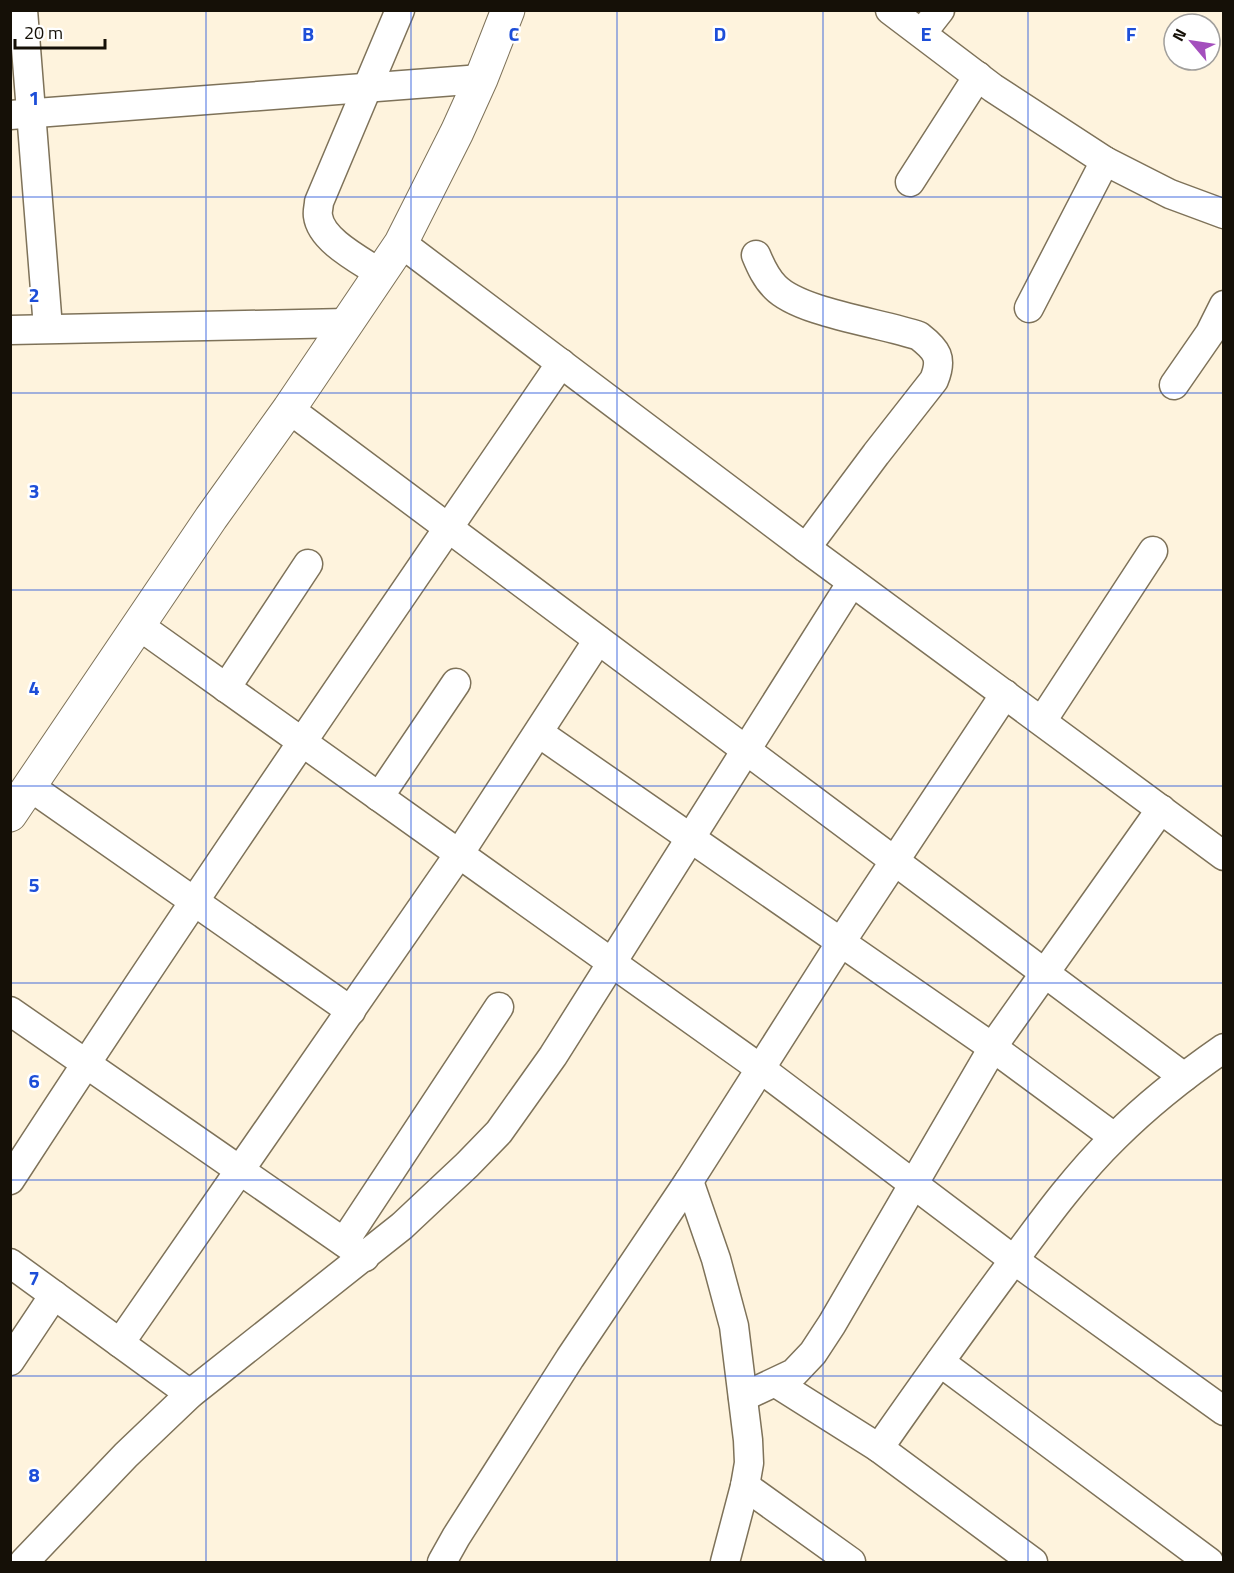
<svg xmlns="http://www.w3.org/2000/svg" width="1234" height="1573" font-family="'Titillium Web',sans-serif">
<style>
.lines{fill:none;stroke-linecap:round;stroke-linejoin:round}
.minor-casing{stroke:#7e7259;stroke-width:31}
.tertiary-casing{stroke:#7e7259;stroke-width:35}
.minor{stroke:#fff;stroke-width:28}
.tertiary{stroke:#fff;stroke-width:33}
.grid{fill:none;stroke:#1d4ed8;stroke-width:1.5;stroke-opacity:0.55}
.grid-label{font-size:20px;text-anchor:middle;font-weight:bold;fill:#1d4ed8;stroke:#fff;stroke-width:5;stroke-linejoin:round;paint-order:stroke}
</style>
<rect width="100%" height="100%" fill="#fef3dd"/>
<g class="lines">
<defs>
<g id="minor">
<path d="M 23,10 L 48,328"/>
<path d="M 890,10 L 993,88 L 1105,161 L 1170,194 L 1224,214"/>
<path d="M 922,33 L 940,10"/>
<path d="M 10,115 L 481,79"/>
<path d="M 910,182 L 978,76"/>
<path d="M 401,243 L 806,548 L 1224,856"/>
<path d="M 756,255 C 761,267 766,278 775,287 C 800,313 882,323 919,336 C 937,350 943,358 934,380 L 876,454 L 806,548"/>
<path d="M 381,274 C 362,261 321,241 318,216 C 317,212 319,206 319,202 L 400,10"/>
<path d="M 1029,308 L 1105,161"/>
<path d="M 10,330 L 346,323"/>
<path d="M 1174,385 L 1210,333 L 1224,305"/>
<path d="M 289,409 L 1184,1077"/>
<path d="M 138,625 L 761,1069 L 1014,1260 L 1224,1411"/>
<path d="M 226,688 L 308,564"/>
<path d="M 1042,721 L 1153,551"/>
<path d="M 539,733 L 992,1047 L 1114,1137"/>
<path d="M 29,786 L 351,1011"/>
<path d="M 379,797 L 456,683"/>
<path d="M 10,1011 L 365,1257"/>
<path d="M 10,1180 C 189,904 376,634 561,363"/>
<path d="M 689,1181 L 716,1259 L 734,1326 L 748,1440 L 749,1463 L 745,1486 L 725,1562"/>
<path d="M 344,1242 L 499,1007"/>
<path d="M 10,1263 L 190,1394"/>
<path d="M 120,1343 L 459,854 L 598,640"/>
<path d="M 10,1361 L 54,1295"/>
<path d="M 940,1362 L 1209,1562"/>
<path d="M 776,1383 L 879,1448 L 1033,1562"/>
<path d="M 743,1397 L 794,1373 L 813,1353 L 832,1324 L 998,1039 L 1161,809"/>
<path d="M 879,1448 C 923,1385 968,1322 1014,1260 C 1045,1218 1077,1174 1115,1137 C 1148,1104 1185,1075 1224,1048"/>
<path d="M 745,1486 L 851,1562"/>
<path d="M 24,1562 L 126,1455 L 190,1394 L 402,1226 L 467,1165 L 499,1132 L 553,1056 L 852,582"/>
<path d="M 442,1562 L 456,1537 L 570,1358 L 689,1181 L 841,942 L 1005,694"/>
</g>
<path id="tertiary" d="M 10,815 L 211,518 L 289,409 L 401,243 L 457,132 L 481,79 L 508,10"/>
</defs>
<!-- minor casing -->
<use href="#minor" class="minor-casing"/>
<!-- tertiary casing -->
<use href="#tertiary" class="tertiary-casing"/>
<!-- minor -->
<use href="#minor" class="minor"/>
<!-- tertiary -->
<use href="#tertiary" class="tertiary"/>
</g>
<!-- grid -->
<path class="grid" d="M 206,10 L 206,1562M 411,10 L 411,1562M 617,10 L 617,1562M 823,10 L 823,1562M 1028,10 L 1028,1562M 10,197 L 1224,197M 10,393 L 1224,393M 10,590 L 1224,590M 10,786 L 1224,786M 10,983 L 1224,983M 10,1180 L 1224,1180M 10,1376 L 1224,1376"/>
<g class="grid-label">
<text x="308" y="41">B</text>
<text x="514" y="41">C</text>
<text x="720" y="41">D</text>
<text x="926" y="41">E</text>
<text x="1131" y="41">F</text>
<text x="34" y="105">1</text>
<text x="34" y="302">2</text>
<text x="34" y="498">3</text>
<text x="34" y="695">4</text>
<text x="34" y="892">5</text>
<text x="34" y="1088">6</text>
<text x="34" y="1285">7</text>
<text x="34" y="1482">8</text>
</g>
<!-- border -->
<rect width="1234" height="1573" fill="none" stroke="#151007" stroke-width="24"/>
<!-- north arrow -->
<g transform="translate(1192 42) rotate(299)"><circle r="28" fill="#ffffff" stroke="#a19f9c" stroke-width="1.5"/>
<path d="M0-4.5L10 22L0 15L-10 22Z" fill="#a44fbd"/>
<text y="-9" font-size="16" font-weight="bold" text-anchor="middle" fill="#151007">N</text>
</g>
<!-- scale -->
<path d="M15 39v9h90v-9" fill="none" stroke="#151007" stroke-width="3"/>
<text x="24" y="39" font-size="18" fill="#151007" stroke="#ffffff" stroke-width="4.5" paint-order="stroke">20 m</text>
</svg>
